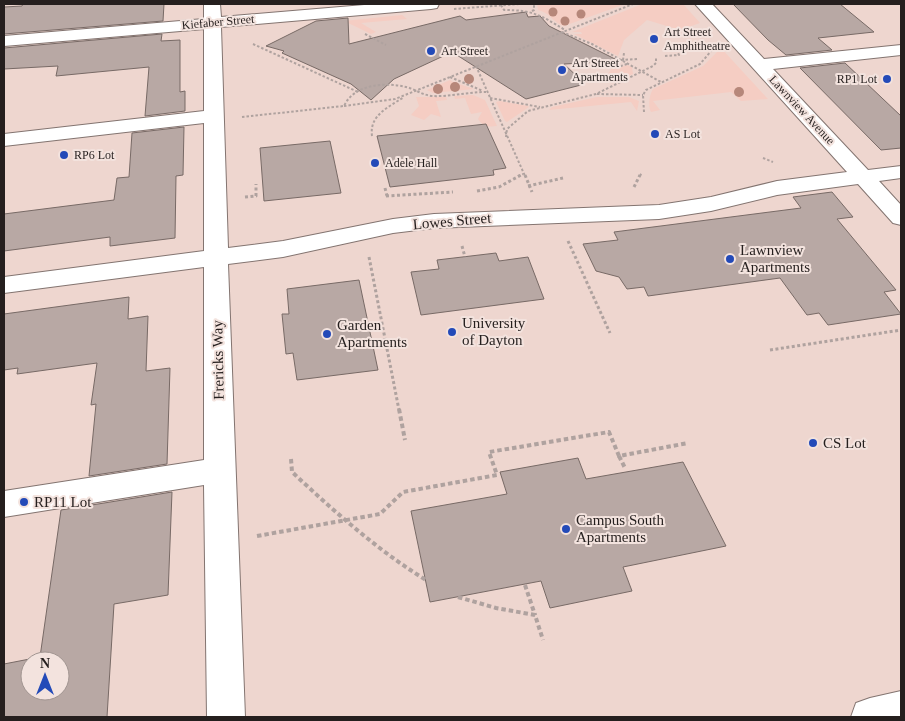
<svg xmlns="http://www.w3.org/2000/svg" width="905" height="721" font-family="'Times New Roman',serif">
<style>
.built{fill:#eed6cf;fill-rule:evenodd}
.green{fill:#f5cdc3}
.building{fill:#b8a8a4;stroke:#786a66;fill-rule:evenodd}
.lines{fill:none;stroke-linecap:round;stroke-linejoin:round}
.minor-casing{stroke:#837470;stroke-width:2}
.path-far2{stroke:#afa29f;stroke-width:2;stroke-dasharray:2.5 2;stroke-linecap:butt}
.path-far1{stroke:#afa29f;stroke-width:3;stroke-dasharray:3 2.5;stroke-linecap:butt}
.path{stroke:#afa29f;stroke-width:4;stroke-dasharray:4.5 3;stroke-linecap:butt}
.minor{fill:#fff;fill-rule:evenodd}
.tree{fill:#b6877a}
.poi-dot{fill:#234ab8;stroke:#f3e3de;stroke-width:2}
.labels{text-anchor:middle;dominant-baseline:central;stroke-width:4;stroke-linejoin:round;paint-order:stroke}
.far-street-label{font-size:12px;fill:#251f1e;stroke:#f3e3de}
.far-poi-label{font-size:12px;fill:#251f1e;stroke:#f3e3de;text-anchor:start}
.street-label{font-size:15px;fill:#251f1e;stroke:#f3e3de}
.poi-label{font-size:15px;fill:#251f1e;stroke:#f3e3de;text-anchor:start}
</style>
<rect width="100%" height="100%" fill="#f3e3de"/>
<!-- built -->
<path class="built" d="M 4,4 L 901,4 L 901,710 L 870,717 L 4,717 ZM 30,661 L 60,661 L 60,691 L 30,691 Z"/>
<!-- green -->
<g class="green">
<path d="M 537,4 L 625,4 L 564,26 C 554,24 551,13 538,10 Z"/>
<path d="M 642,4 L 683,4 L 700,23 L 680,30 L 647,20 L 624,40 L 618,56 L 574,34 L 582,34 L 581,32 L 572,32 Z"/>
<path d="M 402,15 L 407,19 L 361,23 L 376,32 L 371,34 L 344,21 Z"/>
<path d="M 721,48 L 768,99 L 741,101 L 731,92 L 653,101 L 660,110 L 651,112 C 648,106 649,95 653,89 L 703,66 Z"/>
<path d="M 627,65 L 632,67 L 633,74 L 618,81 L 605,79 L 613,66 L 621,67 Z"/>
<path d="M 450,80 L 453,82 L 474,89 L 433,93 L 427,90 Z"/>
<path d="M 473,95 L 485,100 L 497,126 C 489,127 483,127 478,119 L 482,112 L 471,114 L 465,98 L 455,99 L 454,96 Z"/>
<path d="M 416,97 L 446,97 L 447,100 L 436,101 L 441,117 L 431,114 L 424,120 L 411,115 L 419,106 Z"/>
<path d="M 597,97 L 629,97 L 639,101 L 637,111 L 631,102 L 549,110 L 552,107 Z"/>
<path d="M 500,101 L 528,106 L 529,107 L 507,122 L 505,121 L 496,102 Z"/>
</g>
<!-- building -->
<g class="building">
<path d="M 23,4 L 164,4 L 163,21 L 4,34 L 4,7 L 22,6 Z"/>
<path d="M 733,4 L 840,4 L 874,32 L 818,38 L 832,50 L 786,55 L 768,40 Z"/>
<path d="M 526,12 L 528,17 L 540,16 L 549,26 L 619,61 L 564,64 L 585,84 L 526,99 L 452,52 L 394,79 L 371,100 L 351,84 L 282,53 L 284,51 L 266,46 L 316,21 L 348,18 L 349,44 L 460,16 L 466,20 Z"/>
<path d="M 162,34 L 161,41 L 180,40 L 180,92 L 185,91 L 185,111 L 145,116 L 149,67 L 56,76 L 58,66 L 4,69 L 4,48 Z"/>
<path d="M 845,63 L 901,116 L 901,148 L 881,150 L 800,68 Z"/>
<path d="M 486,124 L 506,168 L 493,170 L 494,175 L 390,187 L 377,136 Z"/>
<path d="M 184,127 L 183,175 L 176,176 L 175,238 L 110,246 L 110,237 L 4,251 L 4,214 L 114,200 L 117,178 L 129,177 L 132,133 Z"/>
<path d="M 330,141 L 341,193 L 264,201 L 260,148 Z"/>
<path d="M 832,192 L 853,217 L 837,219 L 896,290 L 884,292 L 901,314 L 828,325 L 819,313 L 807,315 L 780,278 L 648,296 L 644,287 L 627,289 L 619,277 L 596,271 L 583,244 L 618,240 L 614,232 L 801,208 L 793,197 Z"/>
<path d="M 496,253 L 499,261 L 528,257 L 544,299 L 421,315 L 411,272 L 439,269 L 437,260 Z"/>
<path d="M 359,280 L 378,370 L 297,380 L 293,353 L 286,354 L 282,314 L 289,314 L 287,289 Z"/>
<path d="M 129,297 L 128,319 L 148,316 L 146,371 L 170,368 L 167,464 L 89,476 L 96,404 L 91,405 L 97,363 L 17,374 L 18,368 L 4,370 L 4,314 Z"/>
<path d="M 578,458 L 586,479 L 683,462 L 726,546 L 623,567 L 632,591 L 550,608 L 541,581 L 430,602 L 411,511 L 507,494 L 500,472 Z"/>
<path d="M 172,492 L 168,595 L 114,604 L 107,717 L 4,717 L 4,664 L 40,657 L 61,510 ZM 30,661 L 60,661 L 60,691 L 30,691 Z"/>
</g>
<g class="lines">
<defs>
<g id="minor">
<path d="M 204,4 L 220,4 L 221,17 L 376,4 L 439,4 L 437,8 L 431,9 L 221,27 L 228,248 L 283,241 L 393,219 L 434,214 L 659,205 L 711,197 L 777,181 L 847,172 L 695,4 L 712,4 L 764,59 L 901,45 L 901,55 L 773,69 L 868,170 L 901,166 L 901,178 L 879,181 L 901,205 L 901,225 L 893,223 L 858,184 L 777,195 L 711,211 L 659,219 L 434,228 L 393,233 L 283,257 L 228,264 L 245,717 L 207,717 L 204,485 L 4,517 L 4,491 L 204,460 L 204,267 L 4,293 L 4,277 L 204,251 L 204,123 L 4,146 L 4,134 L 204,111 L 204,29 L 4,46 L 4,36 L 204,19 Z"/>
<path d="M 901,691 L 901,717 L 851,717 L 856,703 L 870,698 Z"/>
</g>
</defs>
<!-- minor casing -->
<use href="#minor" class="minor-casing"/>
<!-- path-far2 -->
<g class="path-far2">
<path d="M 501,5 L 504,10 C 533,10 540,15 565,30"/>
<path d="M 454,9 L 519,4"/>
<path d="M 532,11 L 534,10 L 534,4"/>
<path d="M 562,32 L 592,44 L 661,82"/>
<path d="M 365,34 L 386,45"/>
<path d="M 253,44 L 358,92"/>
<path d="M 665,56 L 679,55 L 678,53"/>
<path d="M 621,60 L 637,59"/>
<path d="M 623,60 L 624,53"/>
<path d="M 607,64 L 621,66 L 627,64"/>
<path d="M 476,66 L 525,176"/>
<path d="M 450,77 L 483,91"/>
<path d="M 596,78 L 620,82"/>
<path d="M 597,94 L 643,95"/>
<path d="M 490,98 L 540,107"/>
<path d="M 344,106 L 395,99 L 633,4"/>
<path d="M 644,112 L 643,95 L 646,90 L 700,64 L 712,50"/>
<path d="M 242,117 L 344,106 C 354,84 385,82 406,87 C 415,89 422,95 432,96 C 449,97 468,92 486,92"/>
<path d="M 372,136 C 369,115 389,107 404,97"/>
<path d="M 506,137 L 507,129 L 528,111 L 596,94 L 653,66 L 656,63 L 656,58"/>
<path d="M 763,158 L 773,162"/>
<path d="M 518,176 L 523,174"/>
<path d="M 640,176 L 642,172"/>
</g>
<!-- path-far1 -->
<g class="path-far1">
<path d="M 525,175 L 532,192"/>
<path d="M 528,186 L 563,178"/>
<path d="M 634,187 L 640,175"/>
<path d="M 385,188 L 387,196"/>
<path d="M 477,191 L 499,187 L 521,175"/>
<path d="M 386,196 L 453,192"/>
<path d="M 245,197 L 256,196 L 256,184"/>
<path d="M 568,241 L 610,333"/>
<path d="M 462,246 L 465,257"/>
<path d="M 369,257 L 399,410"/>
<path d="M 770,350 L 901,330"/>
</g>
<!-- path -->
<g class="path">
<path d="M 399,409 L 405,440"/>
<path d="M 619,456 L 625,468"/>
<path d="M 291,459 L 292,472 C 334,511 377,550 426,580"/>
<path d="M 257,536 L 380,514 L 403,492 L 497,475 L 489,452 L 609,432 L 619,456 L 688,443"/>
<path d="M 525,585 L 535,615"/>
<path d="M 458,597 L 496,608 L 535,615 L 543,640"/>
</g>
<!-- minor -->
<use href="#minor" class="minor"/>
</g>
<!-- trees -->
<g class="tree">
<circle cx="553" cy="12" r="4.5"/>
<circle cx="581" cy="14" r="4.5"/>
<circle cx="565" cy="21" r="4.5"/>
<circle cx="469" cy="79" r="5"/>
<circle cx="455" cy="87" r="5"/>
<circle cx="438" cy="89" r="5"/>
<circle cx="739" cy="92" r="5"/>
</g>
<!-- markers -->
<g class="poi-dot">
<circle cx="654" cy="39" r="5"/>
<circle cx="431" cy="51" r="5"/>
<circle cx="562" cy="70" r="5"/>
<circle cx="887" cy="79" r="5"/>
<circle cx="655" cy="134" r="5"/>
<circle cx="64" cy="155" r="5"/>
<circle cx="375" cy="163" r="5"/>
<circle cx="730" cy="259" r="5"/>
<circle cx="452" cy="332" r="5"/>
<circle cx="327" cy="334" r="5"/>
<circle cx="813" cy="443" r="5"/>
<circle cx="24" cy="502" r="5"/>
<circle cx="566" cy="529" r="5"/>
</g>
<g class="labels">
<!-- far-street labels -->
<g class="far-street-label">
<text transform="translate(218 22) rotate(-5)">Kiefaber Street</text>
<text transform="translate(802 110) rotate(47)">Lawnview Avenue</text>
</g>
<!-- far-poi labels -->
<g class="far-poi-label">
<text x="664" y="32">Art Street<tspan x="664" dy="14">Amphitheatre</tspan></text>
<text x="441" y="51">Art Street</text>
<text x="572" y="63">Art Street<tspan x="572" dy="14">Apartments</tspan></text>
<text x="877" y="79" text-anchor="end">RP1 Lot</text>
<text x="665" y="134">AS Lot</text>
<text x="74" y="155">RP6 Lot</text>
<text x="385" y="163">Adele Hall</text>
</g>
<!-- street labels -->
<g class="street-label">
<text transform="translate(452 221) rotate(-5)">Lowes Street</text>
<text transform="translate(218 360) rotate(-91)">Frericks Way</text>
</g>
<!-- poi labels -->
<g class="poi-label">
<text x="740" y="250">Lawnview<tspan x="740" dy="17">Apartments</tspan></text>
<text x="462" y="323">University<tspan x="462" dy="17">of Dayton</tspan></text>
<text x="337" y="325">Garden<tspan x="337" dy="17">Apartments</tspan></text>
<text x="823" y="443">CS Lot</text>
<text x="34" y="502">RP11 Lot</text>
<text x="576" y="520">Campus South<tspan x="576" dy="17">Apartments</tspan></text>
</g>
</g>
<!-- border -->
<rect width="905" height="721" fill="none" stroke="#251f1e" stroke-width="10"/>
<!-- north arrow -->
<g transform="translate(45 676)"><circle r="24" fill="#f3e3de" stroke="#a19591"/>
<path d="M0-4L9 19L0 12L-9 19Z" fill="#234ab8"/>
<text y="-8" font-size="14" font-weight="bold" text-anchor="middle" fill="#251f1e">N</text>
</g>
</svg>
